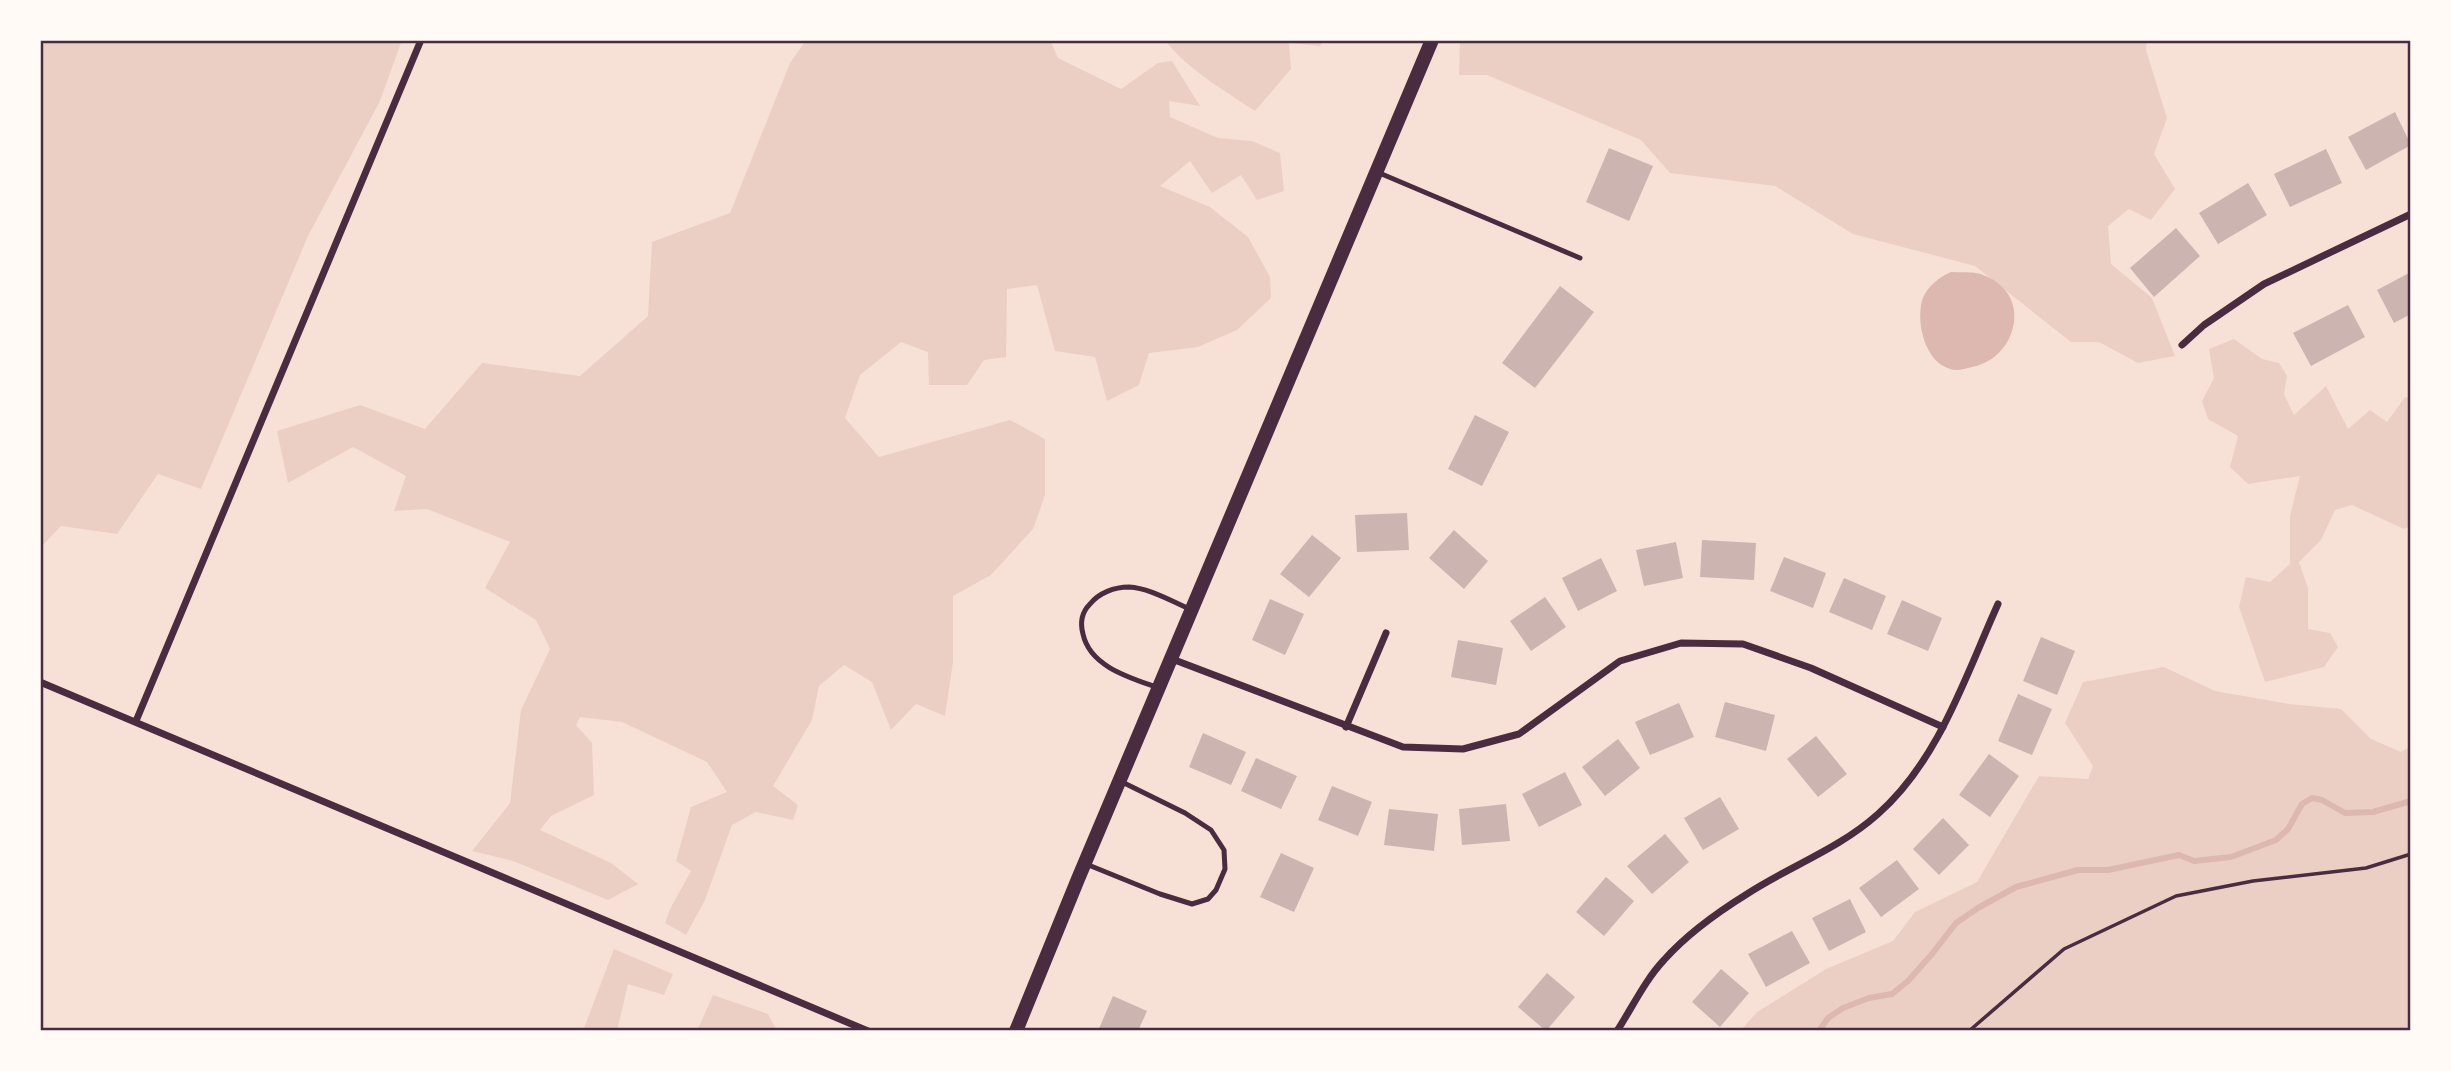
<svg xmlns="http://www.w3.org/2000/svg" width="2451" height="1071" font-family="Barlow,sans-serif">
<style>
.green{fill:#ebcfc5}
.water{fill:#dcb8b0}
.lines{fill:none;stroke-linecap:round;stroke-linejoin:round}
.stream{stroke:#dcb8b0;stroke-width:6}
.building{fill:#ccb4b1}
.path{stroke:#4a2c40;stroke-width:3.5}
.service{stroke:#4a2c40;stroke-width:5}
.minor{stroke:#4a2c40;stroke-width:7}
.secondary{stroke:#4a2c40;stroke-width:14}
.neatline{fill:none;stroke:#4a2c40;stroke-width:2.5}
</style>
<rect width="100%" height="100%" fill="#f7e1d7"/>
<!-- green -->
<g class="green">
<path d="M 40,40 L 402,40 L 380,101 L 308,236 L 201,489 L 158,474 L 117,534 L 61,526 L 40,548 Z"/>
<path d="M 806,40 L 1050,40 L 1058,58 L 1121,89 L 1158,63 L 1172,61 L 1200,106 L 1169,101 L 1170,117 L 1218,138 L 1252,141 L 1280,153 L 1284,191 L 1257,200 L 1241,175 L 1212,193 L 1190,161 L 1160,186 L 1210,207 L 1248,237 L 1270,277 L 1271,298 L 1237,330 L 1198,347 L 1149,353 L 1139,385 L 1107,401 L 1095,357 L 1055,351 L 1037,285 L 1007,289 L 1006,357 L 984,360 L 967,385 L 929,385 L 928,352 L 901,342 L 860,375 L 845,418 L 879,457 L 1010,420 L 1045,439 L 1045,495 L 1033,529 L 991,575 L 953,596 L 953,662 L 945,716 L 916,704 L 891,730 L 872,682 L 844,665 L 819,686 L 812,720 L 773,786 L 798,805 L 793,820 L 756,812 L 732,825 L 705,900 L 686,935 L 665,923 L 670,909 L 691,871 L 676,861 L 691,807 L 727,792 L 707,762 L 622,722 L 580,717 L 576,725 L 592,743 L 594,795 L 551,816 L 540,830 L 611,863 L 638,884 L 608,900 L 513,861 L 472,851 L 510,803 L 521,710 L 550,649 L 536,620 L 485,588 L 510,542 L 427,509 L 394,511 L 406,476 L 353,447 L 288,483 L 277,431 L 360,405 L 425,429 L 482,363 L 580,376 L 648,316 L 652,242 L 730,213 L 790,63 Z"/>
<path d="M 1165,40 L 1324,40 L 1320,46 L 1289,43 L 1291,69 L 1255,111 C 1227,92 1185,68 1165,40 Z"/>
<path d="M 1460,40 L 2147,40 L 2146,50 L 2167,118 L 2154,154 L 2175,189 L 2151,220 L 2129,209 L 2108,226 L 2111,264 L 2152,298 L 2175,356 L 2138,363 L 2099,342 L 2071,342 L 1975,266 L 1853,234 L 1775,186 L 1670,173 L 1641,140 L 1487,75 L 1459,75 Z"/>
<path d="M 2234,339 L 2262,359 L 2279,363 L 2287,376 L 2284,394 L 2294,415 L 2326,386 L 2348,429 L 2370,410 L 2387,422 L 2405,397 L 2411,398 L 2411,526 L 2404,529 L 2352,505 L 2335,510 L 2321,540 L 2299,562 L 2308,588 L 2308,629 L 2330,633 L 2338,647 L 2324,667 L 2265,682 L 2239,607 L 2246,577 L 2270,582 L 2290,564 L 2290,516 L 2300,476 L 2248,484 L 2230,467 L 2238,436 L 2208,419 L 2202,401 L 2214,378 L 2209,349 Z"/>
<path d="M 2164,667 L 2215,691 L 2289,704 L 2341,709 L 2371,739 L 2401,752 L 2411,746 L 2411,1031 L 1740,1031 L 1757,1012 L 1826,969 L 1893,941 L 1915,912 L 1977,882 L 2039,776 L 2088,779 L 2093,766 L 2065,723 L 2083,682 Z"/>
<path d="M 614,949 L 673,974 L 664,995 L 628,984 L 617,1031 L 583,1031 Z"/>
<path d="M 713,995 L 768,1014 L 777,1031 L 697,1031 Z"/>
</g>
<!-- water -->
<path class="water" d="M 1951,272 C 1961,273 1974,271 1983,275 C 2014,286 2023,317 2006,344 C 1998,356 1987,364 1972,367 C 1967,368 1961,370 1956,370 C 1928,368 1917,329 1921,306 C 1923,290 1937,278 1951,272 Z"/>
<g class="lines">
<!-- stream -->
<path class="stream" d="M 1819,1031 L 1828,1018 L 1843,1008 L 1869,998 L 1892,994 L 1908,981 L 1932,954 L 1956,923 L 1978,908 L 2016,887 L 2078,870 L 2108,870 L 2179,855 L 2194,861 L 2231,857 L 2276,840 L 2288,829 L 2302,804 L 2312,798 L 2322,800 L 2345,813 L 2373,812 L 2411,801"/>
</g>
<!-- building -->
<g class="building">
<path d="M 2395,112 L 2411,145 L 2366,170 L 2348,137 Z"/>
<path d="M 1609,148 L 1653,166 L 1629,221 L 1586,202 Z"/>
<path d="M 2326,149 L 2342,183 L 2290,207 L 2274,174 Z"/>
<path d="M 2248,183 L 2267,215 L 2218,244 L 2199,213 Z"/>
<path d="M 2176,228 L 2200,256 L 2154,297 L 2130,268 Z"/>
<path d="M 2411,272 L 2411,314 L 2394,323 L 2377,290 Z"/>
<path d="M 1560,286 L 1594,312 L 1535,388 L 1502,363 Z"/>
<path d="M 2348,305 L 2365,337 L 2311,366 L 2293,333 Z"/>
<path d="M 1475,415 L 1509,432 L 1482,486 L 1448,469 Z"/>
<path d="M 1407,513 L 1409,550 L 1357,552 L 1355,515 Z"/>
<path d="M 1454,530 L 1488,561 L 1464,589 L 1429,558 Z"/>
<path d="M 1312,535 L 1341,558 L 1309,597 L 1280,574 Z"/>
<path d="M 1702,540 L 1756,543 L 1754,580 L 1700,577 Z"/>
<path d="M 1676,542 L 1683,578 L 1644,586 L 1636,550 Z"/>
<path d="M 1784,557 L 1826,573 L 1813,608 L 1770,591 Z"/>
<path d="M 1601,558 L 1617,591 L 1578,611 L 1562,578 Z"/>
<path d="M 1844,578 L 1886,596 L 1872,630 L 1829,612 Z"/>
<path d="M 1545,597 L 1566,627 L 1531,651 L 1510,621 Z"/>
<path d="M 1270,599 L 1304,614 L 1285,655 L 1252,640 Z"/>
<path d="M 1902,600 L 1942,618 L 1928,651 L 1887,634 Z"/>
<path d="M 2041,637 L 2075,651 L 2057,695 L 2023,681 Z"/>
<path d="M 1458,640 L 1503,648 L 1496,685 L 1451,677 Z"/>
<path d="M 2018,694 L 2052,709 L 2032,755 L 1998,741 Z"/>
<path d="M 1725,702 L 1775,715 L 1766,751 L 1715,737 Z"/>
<path d="M 1679,703 L 1694,737 L 1650,755 L 1635,722 Z"/>
<path d="M 1203,733 L 1246,752 L 1231,785 L 1189,767 Z"/>
<path d="M 1816,736 L 1847,774 L 1818,797 L 1787,759 Z"/>
<path d="M 1618,739 L 1640,768 L 1605,796 L 1582,767 Z"/>
<path d="M 1989,754 L 2019,776 L 1990,817 L 1959,795 Z"/>
<path d="M 1256,758 L 1297,776 L 1281,809 L 1241,791 Z"/>
<path d="M 1565,772 L 1582,805 L 1539,827 L 1522,794 Z"/>
<path d="M 1332,786 L 1372,802 L 1358,836 L 1318,820 Z"/>
<path d="M 1720,797 L 1739,829 L 1703,850 L 1684,818 Z"/>
<path d="M 1506,804 L 1510,841 L 1462,845 L 1459,809 Z"/>
<path d="M 1389,809 L 1438,814 L 1434,851 L 1384,845 Z"/>
<path d="M 1943,818 L 1969,845 L 1939,875 L 1913,849 Z"/>
<path d="M 1665,834 L 1689,862 L 1652,894 L 1627,866 Z"/>
<path d="M 1281,853 L 1314,868 L 1294,912 L 1260,897 Z"/>
<path d="M 1897,860 L 1919,889 L 1881,917 L 1859,888 Z"/>
<path d="M 1606,877 L 1634,901 L 1604,936 L 1576,912 Z"/>
<path d="M 1850,899 L 1866,932 L 1829,951 L 1812,918 Z"/>
<path d="M 1792,931 L 1810,963 L 1766,987 L 1748,954 Z"/>
<path d="M 1721,969 L 1749,993 L 1720,1027 L 1692,1002 Z"/>
<path d="M 1547,973 L 1575,997 L 1546,1031 L 1518,1007 Z"/>
<path d="M 1113,996 L 1147,1011 L 1138,1031 L 1098,1031 Z"/>
</g>
<g class="lines">
<!-- path -->
<path class="path" d="M 1969,1031 L 2064,949 L 2176,896 L 2253,881 L 2366,868 L 2411,854"/>
<!-- service -->
<g class="service">
<path d="M 1377,172 L 1580,258"/>
<path d="M 1159,688 C 1131,678 1090,667 1083,634 C 1080,623 1082,612 1090,604 C 1099,593 1114,587 1129,587 C 1149,588 1171,601 1190,609"/>
<path d="M 1086,864 L 1160,894 L 1192,904 L 1208,899 L 1216,890 L 1225,869 L 1224,850 L 1211,830 L 1185,813 L 1120,781"/>
</g>
<!-- minor -->
<g class="minor">
<path d="M 2182,345 L 2204,325 L 2264,284 L 2411,214"/>
<path d="M 1172,659 L 1403,747 L 1463,749 L 1519,734 L 1620,661 L 1681,643 L 1743,644 L 1811,668 L 1943,727"/>
<path d="M 40,682 L 868,1031"/>
<path d="M 136,721 L 421,40"/>
<path d="M 1346,727 L 1386,633"/>
<path d="M 1617,1031 C 1632,1008 1645,980 1664,960 C 1687,934 1718,912 1747,894 C 1790,866 1839,849 1878,814 C 1939,760 1965,677 1998,604"/>
</g>
<!-- secondary -->
<path class="secondary" d="M 1016,1031 L 1078,879 L 1432,40"/>
</g>
<!-- border -->
<rect width="2451" height="1071" fill="none" stroke="#fffaf5" stroke-width="84"/>
<rect x="42" y="42" width="2367" height="987" class="neatline"/>
</svg>
